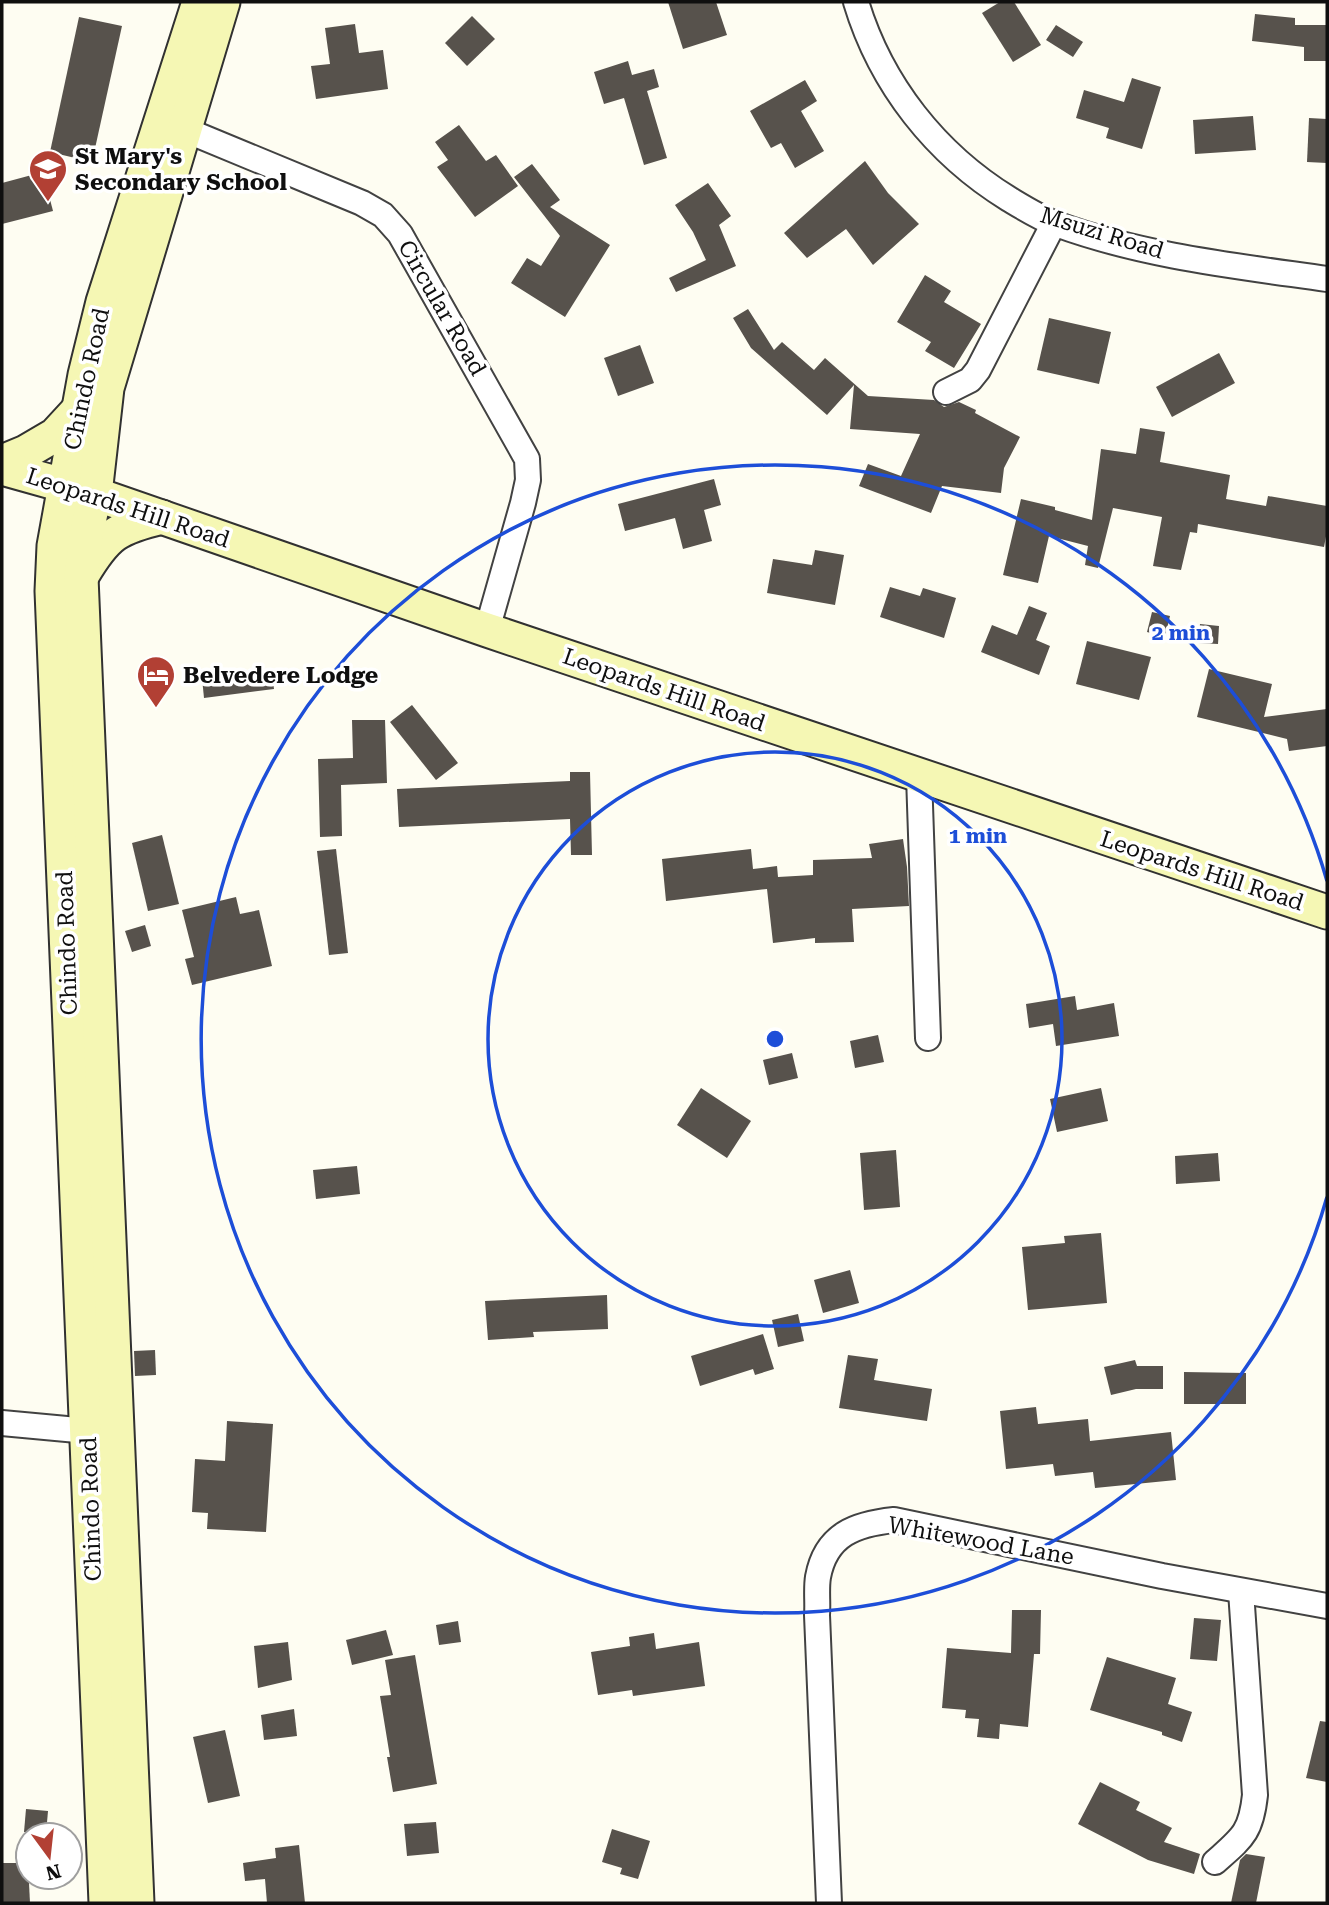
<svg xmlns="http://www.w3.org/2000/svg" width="1329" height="1905" font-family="'Roboto Serif',serif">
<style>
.building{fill:#57524c}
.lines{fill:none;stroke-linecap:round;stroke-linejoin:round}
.minor-casing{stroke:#424242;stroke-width:28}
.secondary-casing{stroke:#313131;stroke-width:37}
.minor{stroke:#fff;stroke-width:24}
.secondary{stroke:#f5f7b4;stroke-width:33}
.ring{fill:none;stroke:#1d4ed8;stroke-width:3.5}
.labels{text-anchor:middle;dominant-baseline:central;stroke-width:7;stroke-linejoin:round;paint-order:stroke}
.poi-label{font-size:23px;font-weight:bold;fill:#0f0f0f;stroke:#fff;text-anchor:start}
.street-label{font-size:23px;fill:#0f0f0f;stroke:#fff}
.centre{fill:#1d4ed8;stroke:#fff;stroke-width:3.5}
.ring-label{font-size:21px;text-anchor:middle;font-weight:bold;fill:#1d4ed8;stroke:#fff;stroke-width:7;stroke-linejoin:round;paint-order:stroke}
</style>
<rect width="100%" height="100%" fill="#fefdf2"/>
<!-- building -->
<g class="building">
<path d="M 668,2 L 716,2 L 727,35 L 683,49 Z"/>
<path d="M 1000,2 L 1014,2 L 1041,45 L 1013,62 L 982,13 Z"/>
<path d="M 1255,14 L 1295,18 L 1295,25 L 1327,25 L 1327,61 L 1304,61 L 1304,47 L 1252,41 Z"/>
<path d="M 472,16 L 495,39 L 467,66 L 445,43 Z"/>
<path d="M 79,17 L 122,26 L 92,162 L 50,152 Z"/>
<path d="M 355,24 L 359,53 L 383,50 L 388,89 L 316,99 L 311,66 L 330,64 L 325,28 Z"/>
<path d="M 1056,25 L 1083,42 L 1073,57 L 1046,40 Z"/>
<path d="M 628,61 L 632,75 L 654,69 L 659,87 L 647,91 L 667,158 L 644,165 L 624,98 L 604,104 L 594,72 Z"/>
<path d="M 1132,78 L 1161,87 L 1142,149 L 1106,138 L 1109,128 L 1076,118 L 1084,90 L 1124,102 Z"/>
<path d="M 805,80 L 817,101 L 801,111 L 824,151 L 795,168 L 781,143 L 771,148 L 750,111 Z"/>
<path d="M 1253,116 L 1256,150 L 1195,154 L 1193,120 Z"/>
<path d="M 1309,118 L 1327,119 L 1327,163 L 1307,162 Z"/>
<path d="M 459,125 L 486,161 L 496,155 L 518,186 L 475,217 L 437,167 L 448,160 L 435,142 Z"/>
<path d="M 865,161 L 888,193 L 919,224 L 873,265 L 846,229 L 807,258 L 784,233 Z"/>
<path d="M 532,164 L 560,200 L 550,207 L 610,245 L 565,317 L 511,283 L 527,258 L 541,266 L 560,236 L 514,177 Z"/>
<path d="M 43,172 L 53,211 L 2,224 L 2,183 Z"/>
<path d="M 708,183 L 731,216 L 719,225 L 736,266 L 676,292 L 669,278 L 706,260 L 693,232 L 675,205 Z"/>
<path d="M 925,275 L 951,291 L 944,302 L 981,324 L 954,368 L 925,351 L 931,342 L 897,322 Z"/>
<path d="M 748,309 L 774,350 L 782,342 L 814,370 L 825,358 L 868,396 L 934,400 L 944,407 L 959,402 L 976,410 L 975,413 L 1020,437 L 1004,468 L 1001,493 L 942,486 L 931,513 L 859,486 L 868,464 L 901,476 L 920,434 L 850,429 L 854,385 L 827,415 L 751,348 L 733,318 Z"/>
<path d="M 1049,318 L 1111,332 L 1099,384 L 1037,370 Z"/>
<path d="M 640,345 L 654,383 L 618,396 L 604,358 Z"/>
<path d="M 1219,353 L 1235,383 L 1172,417 L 1156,387 Z"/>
<path d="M 1140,428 L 1165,432 L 1160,462 L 1230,475 L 1226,499 L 1266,506 L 1268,496 L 1327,506 L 1327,531 L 1324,547 L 1198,524 L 1197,533 L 1190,532 L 1181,570 L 1153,566 L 1162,517 L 1113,508 L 1098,568 L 1085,565 L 1088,546 L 1049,536 L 1038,583 L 1003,575 L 1021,499 L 1055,507 L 1055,510 L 1092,520 L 1101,449 L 1136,454 Z"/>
<path d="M 714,479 L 721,505 L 704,510 L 712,541 L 683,549 L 675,518 L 625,531 L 618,504 Z"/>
<path d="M 815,550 L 844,555 L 835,605 L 767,593 L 773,559 L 812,565 Z"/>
<path d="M 890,587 L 920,596 L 923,588 L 956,598 L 944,638 L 880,617 Z"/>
<path d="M 1029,606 L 1047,613 L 1036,640 L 1050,646 L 1039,675 L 981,652 L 992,625 L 1017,635 Z"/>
<path d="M 1152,612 L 1170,616 L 1165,637 L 1147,632 Z"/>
<path d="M 1200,624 L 1219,626 L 1218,644 L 1198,643 Z"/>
<path d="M 1087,641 L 1151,657 L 1139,700 L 1076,684 Z"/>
<path d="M 271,669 L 274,689 L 204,698 L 202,678 Z"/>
<path d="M 1209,669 L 1272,684 L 1264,717 L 1327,709 L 1327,746 L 1289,751 L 1287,739 L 1197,717 Z"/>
<path d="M 412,705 L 458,763 L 436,780 L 390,722 Z"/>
<path d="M 352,720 L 385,720 L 387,783 L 341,785 L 342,836 L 320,837 L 318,759 L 353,758 Z"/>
<path d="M 570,772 L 590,772 L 592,855 L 571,855 L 570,819 L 399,827 L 397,789 L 570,781 Z"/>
<path d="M 162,835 L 179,904 L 148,911 L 132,843 Z"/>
<path d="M 903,839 L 907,867 L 909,906 L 852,909 L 854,942 L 815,943 L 815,938 L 773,943 L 767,889 L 666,901 L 662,859 L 751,849 L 753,869 L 777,866 L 778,877 L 813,875 L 813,860 L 872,858 L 869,844 Z"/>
<path d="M 336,849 L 348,953 L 329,955 L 317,851 Z"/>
<path d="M 236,897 L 240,914 L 259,910 L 272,966 L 192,985 L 185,959 L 194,957 L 182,910 Z"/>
<path d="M 145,925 L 151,946 L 132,952 L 125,931 Z"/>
<path d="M 1075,996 L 1077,1010 L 1114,1003 L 1119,1036 L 1056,1046 L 1053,1024 L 1029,1028 L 1026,1004 Z"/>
<path d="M 878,1035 L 884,1062 L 855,1068 L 850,1041 Z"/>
<path d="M 792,1053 L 798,1078 L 769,1085 L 763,1060 Z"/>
<path d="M 701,1088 L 751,1121 L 727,1158 L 677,1125 Z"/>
<path d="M 1101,1088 L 1108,1121 L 1057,1132 L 1050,1099 Z"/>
<path d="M 896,1150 L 900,1207 L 864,1210 L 860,1153 Z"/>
<path d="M 1218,1153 L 1220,1181 L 1176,1184 L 1175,1156 Z"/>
<path d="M 357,1166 L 360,1194 L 316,1199 L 313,1170 Z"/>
<path d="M 1101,1233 L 1107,1303 L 1028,1310 L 1022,1247 L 1065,1243 L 1064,1236 Z"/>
<path d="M 850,1270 L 859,1303 L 823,1313 L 814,1280 Z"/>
<path d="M 607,1295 L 608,1329 L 533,1332 L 534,1337 L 488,1340 L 485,1301 Z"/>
<path d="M 798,1314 L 804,1341 L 778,1347 L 772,1320 Z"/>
<path d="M 763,1334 L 774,1369 L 755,1375 L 753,1369 L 700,1386 L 691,1356 Z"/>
<path d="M 155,1350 L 156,1375 L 135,1376 L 134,1351 Z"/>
<path d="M 848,1355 L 878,1359 L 874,1380 L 932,1389 L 927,1421 L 839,1408 Z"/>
<path d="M 1135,1360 L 1137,1366 L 1163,1366 L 1163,1389 L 1136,1389 L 1111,1395 L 1104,1367 Z"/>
<path d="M 1184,1372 L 1246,1373 L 1246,1404 L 1184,1404 Z"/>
<path d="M 1036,1407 L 1038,1424 L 1088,1419 L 1090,1441 L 1171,1432 L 1176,1480 L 1095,1488 L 1093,1472 L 1055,1476 L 1053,1464 L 1006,1469 L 1000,1411 Z"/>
<path d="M 227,1421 L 273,1424 L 266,1532 L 207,1529 L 208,1513 L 192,1512 L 195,1459 L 225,1461 Z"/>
<path d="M 1012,1610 L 1041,1610 L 1040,1654 L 1034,1654 L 1028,1727 L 1000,1724 L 999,1739 L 977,1737 L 979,1719 L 965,1718 L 966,1710 L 942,1708 L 947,1648 L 1011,1653 Z"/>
<path d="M 1194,1618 L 1221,1620 L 1217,1661 L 1190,1659 Z"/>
<path d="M 458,1621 L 461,1642 L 439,1645 L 436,1625 Z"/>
<path d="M 386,1630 L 393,1655 L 352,1665 L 346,1640 Z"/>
<path d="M 654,1633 L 656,1649 L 699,1642 L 705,1686 L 633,1696 L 632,1690 L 598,1695 L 591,1652 L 630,1646 L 629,1637 Z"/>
<path d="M 288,1642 L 292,1680 L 258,1688 L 254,1646 Z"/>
<path d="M 415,1655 L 437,1784 L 393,1792 L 387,1757 L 390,1757 L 380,1696 L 391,1695 L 385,1660 Z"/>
<path d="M 1107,1657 L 1176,1678 L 1168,1704 L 1192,1712 L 1182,1742 L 1162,1735 L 1162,1732 L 1090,1710 Z"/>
<path d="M 294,1709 L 297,1736 L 264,1740 L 261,1715 Z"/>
<path d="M 1320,1721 L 1327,1722 L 1327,1782 L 1306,1778 Z"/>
<path d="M 225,1730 L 240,1796 L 208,1803 L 193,1737 Z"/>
<path d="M 1100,1782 L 1140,1802 L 1136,1810 L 1172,1828 L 1164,1842 L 1200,1854 L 1194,1874 L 1148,1860 L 1078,1824 Z"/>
<path d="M 26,1809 L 48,1811 L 46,1834 L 24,1832 Z"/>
<path d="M 436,1822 L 439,1853 L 407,1856 L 404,1824 Z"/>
<path d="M 612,1829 L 650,1841 L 638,1879 L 620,1874 L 622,1868 L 602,1862 Z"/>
<path d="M 299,1845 L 305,1903 L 267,1903 L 265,1879 L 245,1881 L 243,1863 L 276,1858 L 275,1848 Z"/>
<path d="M 1246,1854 L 1265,1857 L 1256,1903 L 1231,1903 L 1240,1860 Z"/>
<path d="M 2,1863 L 28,1863 L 30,1903 L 2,1903 Z"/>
</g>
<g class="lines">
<defs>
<g id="minor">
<path d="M 856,2 C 881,85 936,154 1009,199 C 1024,208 1040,218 1056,224 C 1143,256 1236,266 1327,279"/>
<path d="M 171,124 L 362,203 L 383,215 L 400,234 L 527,459 L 528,480 L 523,503 L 487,630"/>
<path d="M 946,392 L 970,380 L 978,370 L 1054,223"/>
<path d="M 919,776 L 928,1038"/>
<path d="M 2,1423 L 88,1431 L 102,1430"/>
<path d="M 1215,1862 C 1242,1838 1251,1833 1255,1795 L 1241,1591"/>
<path d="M 829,1903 L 817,1615 C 818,1603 816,1589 818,1577 C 826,1534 856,1524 894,1520 L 1162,1576 L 1327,1606"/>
</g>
<g id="secondary">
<path d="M 2,462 L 26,452 L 55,435 L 79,409"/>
<path d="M 2,468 L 95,494 L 487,630 L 1327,912"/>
<path d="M 83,574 C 107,534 117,528 162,517"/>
<path d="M 106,1903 L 52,591 L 54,546 L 85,375 L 103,302 L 199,2"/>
<path d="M 137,1903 L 81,577 L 86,536 L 95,494 L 107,388 L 223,2"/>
</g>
</defs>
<!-- minor casing -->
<use href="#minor" class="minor-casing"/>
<!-- secondary casing -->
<use href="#secondary" class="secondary-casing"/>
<!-- minor -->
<use href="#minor" class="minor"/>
<!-- secondary -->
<use href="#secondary" class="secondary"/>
</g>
<!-- distance rings -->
<g class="ring">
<circle cx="775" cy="1039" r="287"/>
<path d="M1327 1197A574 574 0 1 1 1327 881"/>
</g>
<!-- icons -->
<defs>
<symbol id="school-pin" viewBox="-11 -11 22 30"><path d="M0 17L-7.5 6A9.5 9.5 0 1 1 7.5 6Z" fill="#b24034" stroke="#fff"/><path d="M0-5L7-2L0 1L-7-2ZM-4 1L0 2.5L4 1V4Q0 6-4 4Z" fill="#fff"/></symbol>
<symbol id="hotel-pin" viewBox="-11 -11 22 30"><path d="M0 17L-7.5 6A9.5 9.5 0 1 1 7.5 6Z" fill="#b24034" stroke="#fff"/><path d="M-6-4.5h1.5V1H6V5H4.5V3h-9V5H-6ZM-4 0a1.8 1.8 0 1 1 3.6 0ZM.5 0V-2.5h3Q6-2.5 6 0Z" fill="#fff"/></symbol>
</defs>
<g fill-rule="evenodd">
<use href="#school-pin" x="26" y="147" width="44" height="60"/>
<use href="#hotel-pin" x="134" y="653" width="44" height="60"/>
</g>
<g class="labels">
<!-- poi labels -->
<g class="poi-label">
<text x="75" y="156">St Mary's<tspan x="75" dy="26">Secondary School</tspan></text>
<text x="183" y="675">Belvedere Lodge</text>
</g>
<!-- street labels -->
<g class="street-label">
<text transform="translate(1102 233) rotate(17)">Msuzi Road</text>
<text transform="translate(442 308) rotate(60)">Circular Road</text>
<text transform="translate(87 379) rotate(-78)">Chindo Road</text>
<text transform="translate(128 508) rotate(18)">Leopards Hill Road</text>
<text transform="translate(664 690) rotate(19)">Leopards Hill Road</text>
<text transform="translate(1202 871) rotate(18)">Leopards Hill Road</text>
<text transform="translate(67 943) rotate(-92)">Chindo Road</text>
<text transform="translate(91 1509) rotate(-92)">Chindo Road</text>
<text transform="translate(981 1541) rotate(10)">Whitewood Lane</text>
</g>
</g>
<circle cx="775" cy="1039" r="10" class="centre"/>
<g class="ring-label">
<text x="1181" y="640">2 min</text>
<text x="978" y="843">1 min</text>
</g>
<!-- border -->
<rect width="1329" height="1905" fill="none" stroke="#0f0f0f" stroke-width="7"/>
<!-- north arrow -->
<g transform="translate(49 1856) rotate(165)"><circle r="33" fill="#ffffff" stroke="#9f9f9f" stroke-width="2"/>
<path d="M0-5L12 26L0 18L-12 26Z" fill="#b24034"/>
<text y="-10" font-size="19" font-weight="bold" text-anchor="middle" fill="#0f0f0f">N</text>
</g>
</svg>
